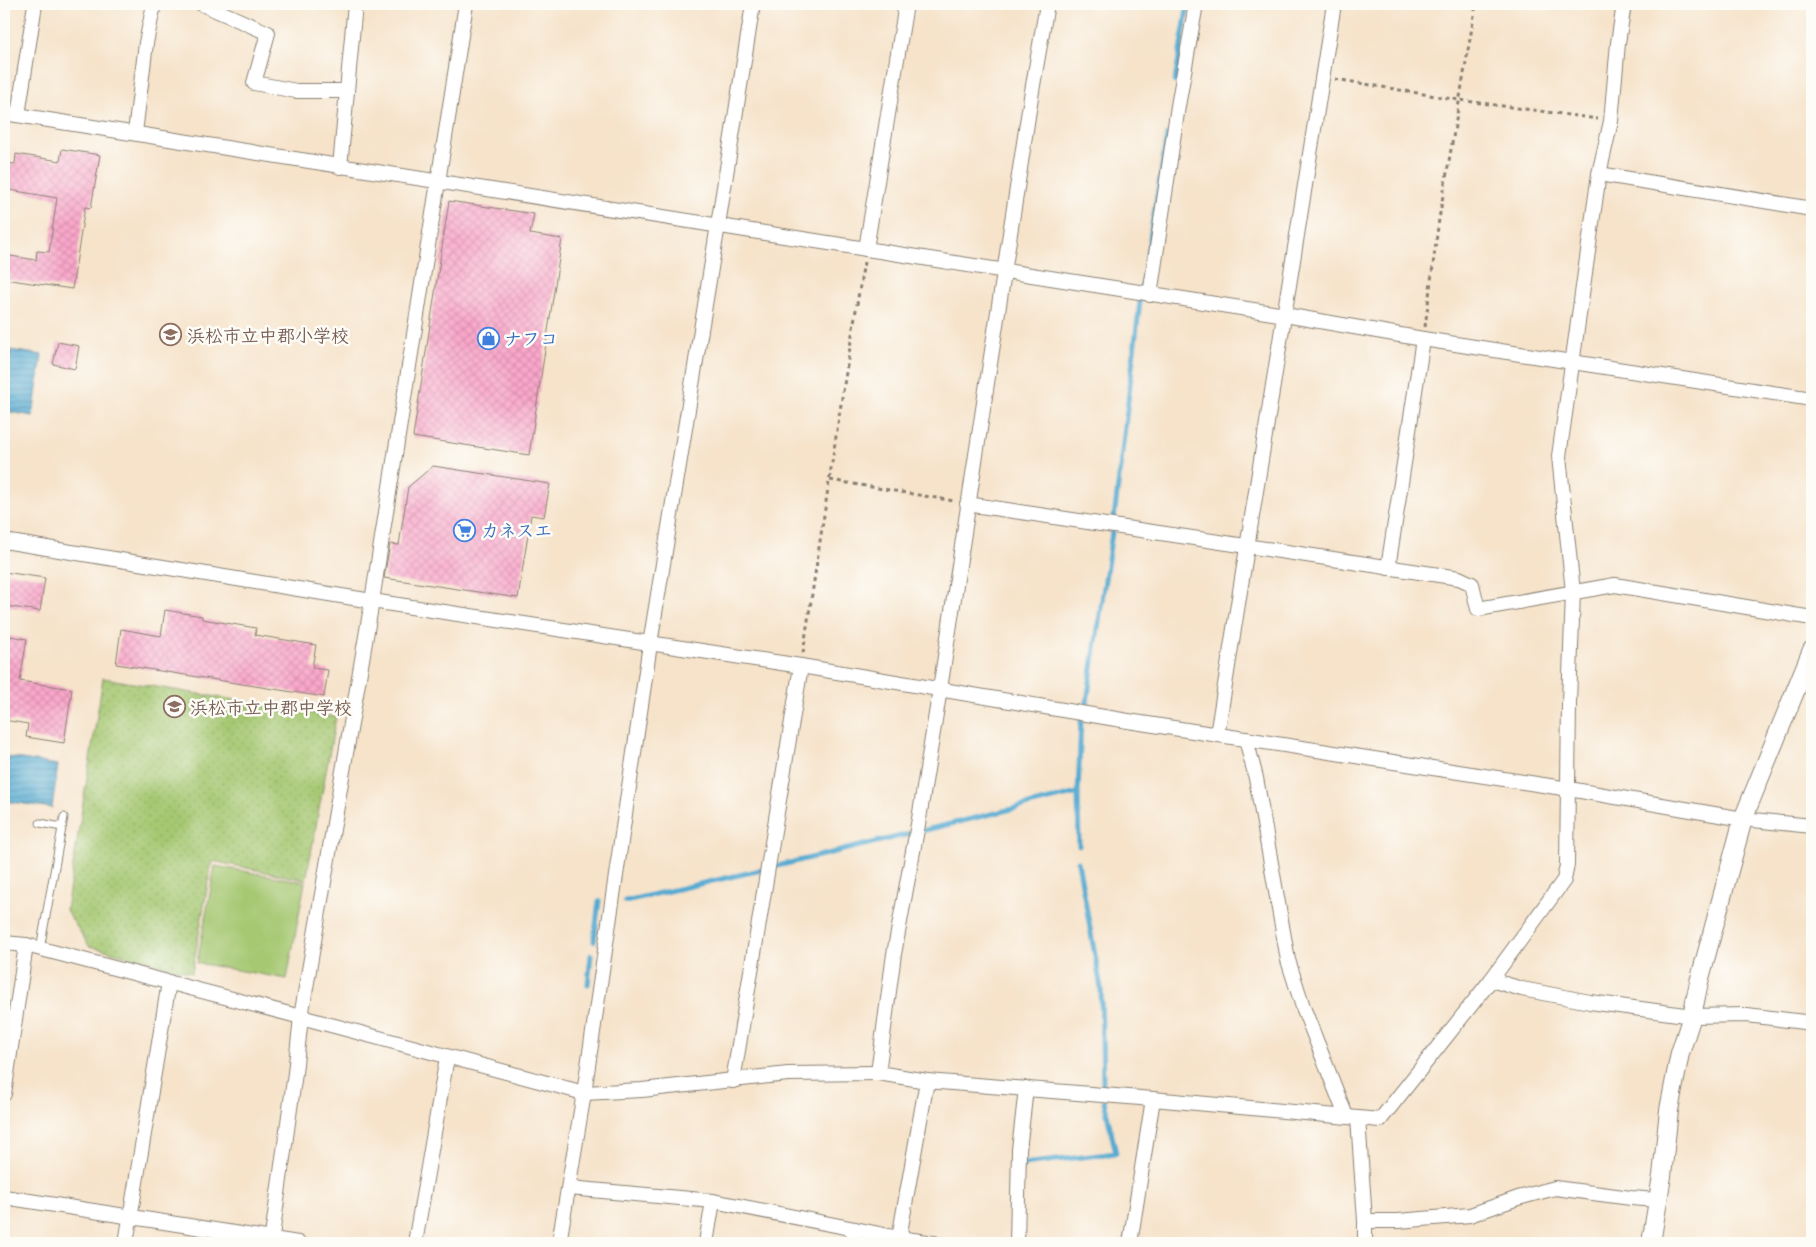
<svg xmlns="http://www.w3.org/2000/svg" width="1816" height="1247" font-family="'Patrick Hand','Klee One',sans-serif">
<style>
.park{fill:url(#park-dots);stroke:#617247}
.pitch{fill:#a6c872;stroke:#617247}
.water{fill:url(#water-rules);stroke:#386376}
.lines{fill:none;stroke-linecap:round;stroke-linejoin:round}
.stream{stroke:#55aad1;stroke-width:5}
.building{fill:url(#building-cross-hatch)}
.service-casing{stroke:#898073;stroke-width:9}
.minor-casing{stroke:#898073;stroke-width:16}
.tertiary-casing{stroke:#898073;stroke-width:20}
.path{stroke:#898073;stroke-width:3;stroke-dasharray:4 4;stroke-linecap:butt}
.service{stroke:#fff;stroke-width:7}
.minor{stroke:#fff;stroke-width:14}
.tertiary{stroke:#fff;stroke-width:18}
.labels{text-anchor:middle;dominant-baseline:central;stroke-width:5;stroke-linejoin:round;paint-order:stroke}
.education-label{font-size:18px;font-weight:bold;fill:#785e54;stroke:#fdfcf7;text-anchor:start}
.shop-label{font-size:18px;font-weight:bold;fill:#366cbe;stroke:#fdfcf7;text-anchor:start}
</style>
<defs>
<pattern id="park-dots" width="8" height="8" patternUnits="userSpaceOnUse" patternTransform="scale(1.25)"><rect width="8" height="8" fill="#a6c872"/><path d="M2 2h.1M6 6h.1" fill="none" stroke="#8eab62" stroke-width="1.8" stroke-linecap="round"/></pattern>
<pattern id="water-rules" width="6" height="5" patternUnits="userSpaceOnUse" patternTransform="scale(1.25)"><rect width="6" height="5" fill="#55aad1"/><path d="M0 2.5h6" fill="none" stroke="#468aa9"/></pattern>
<pattern id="building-cross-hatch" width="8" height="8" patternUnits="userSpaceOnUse" patternTransform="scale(1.25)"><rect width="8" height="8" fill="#faa7ca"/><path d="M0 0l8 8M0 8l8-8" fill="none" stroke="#d68fad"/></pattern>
</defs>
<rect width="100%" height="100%" fill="#fdfcf7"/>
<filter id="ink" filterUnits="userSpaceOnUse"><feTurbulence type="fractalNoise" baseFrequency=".02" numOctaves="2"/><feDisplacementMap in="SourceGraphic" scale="10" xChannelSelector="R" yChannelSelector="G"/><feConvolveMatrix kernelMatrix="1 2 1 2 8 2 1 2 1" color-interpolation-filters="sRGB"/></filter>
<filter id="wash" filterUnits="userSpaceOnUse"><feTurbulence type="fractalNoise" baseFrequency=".0096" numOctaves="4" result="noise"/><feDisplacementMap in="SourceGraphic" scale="20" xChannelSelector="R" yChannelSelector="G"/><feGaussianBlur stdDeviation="1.12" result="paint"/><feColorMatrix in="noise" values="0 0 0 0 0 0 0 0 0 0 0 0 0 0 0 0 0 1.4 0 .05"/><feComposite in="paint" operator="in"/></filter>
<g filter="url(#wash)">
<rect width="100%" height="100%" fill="#f6e3ca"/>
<!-- park -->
<path class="park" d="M 103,678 L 336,717 L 306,880 L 212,861 L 192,973 L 89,946 L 66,910 Z"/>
<!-- pitch -->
<path class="pitch" d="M 215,866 L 305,882 L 287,979 L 197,963 Z"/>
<!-- water -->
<g class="water">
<path d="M 11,350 L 42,355 L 33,416 L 4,411 L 4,398 Z"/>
<path d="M 4,756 L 58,765 L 52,808 L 4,801 Z"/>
</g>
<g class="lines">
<!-- stream -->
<g class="stream">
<path d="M 1175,82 L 1188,4"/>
<path d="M 1142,287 L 1167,135"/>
<path d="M 1087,702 L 1114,519 L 1140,301"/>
<path d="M 1079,846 L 1078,793 L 1081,721"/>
<path d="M 1078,862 L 1101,988 L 1103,1084"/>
<path d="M 625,901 L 761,870 L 1078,793"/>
<path d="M 594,941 L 599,901"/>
<path d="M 588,984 L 591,955"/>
<path d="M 1023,1166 L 1023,1164 L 1116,1153 L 1104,1101"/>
</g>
</g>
<g id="blocks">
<!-- building -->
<g class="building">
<path d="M 62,149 L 100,155 L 91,208 L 85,207 L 72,289 L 4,279 L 4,255 L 36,260 L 37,251 L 49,252 L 57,198 L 4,189 L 4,163 L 15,164 L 16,154 L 60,161 Z"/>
<path d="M 449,201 L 534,214 L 530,234 L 562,239 L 529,455 L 413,437 Z"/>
<path d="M 58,342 L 79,346 L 75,369 L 53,364 Z"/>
<path d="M 433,466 L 550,484 L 544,517 L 531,515 L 518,598 L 384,578 L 390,544 L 399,545 L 408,487 Z"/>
<path d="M 4,572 L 45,578 L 40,611 L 4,606 Z"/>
<path d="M 165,610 L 202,616 L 202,619 L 256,628 L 255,635 L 316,645 L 312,668 L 328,670 L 324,697 L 116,664 L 121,629 L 161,636 Z"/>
<path d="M 4,635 L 27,639 L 20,681 L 72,689 L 64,743 L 26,737 L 28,724 L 4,720 Z"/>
</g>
</g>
</g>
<g filter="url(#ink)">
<use href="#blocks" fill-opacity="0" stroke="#898073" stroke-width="1"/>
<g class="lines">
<defs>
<g id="service">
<path d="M 40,823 L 62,827"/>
<path d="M 40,949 L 64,817"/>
</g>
<g id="minor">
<path d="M 202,4 L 268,33 L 254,83 L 296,91 L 347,91"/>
<path d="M 4,113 L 1285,315 L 1423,339 L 1812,399"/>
<path d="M 18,115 L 35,4"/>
<path d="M 135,133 L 146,43 L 154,4"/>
<path d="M 340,167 L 355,4"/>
<path d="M 1599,174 L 1812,209"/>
<path d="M 866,249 L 906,4"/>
<path d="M 1150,295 L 1178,106 L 1196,4"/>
<path d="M 967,504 L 1459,578 L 1472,584 L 1478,609 L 1615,585 L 1812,618"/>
<path d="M 4,541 L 372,601 L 801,666 L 1128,721 L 1569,789 L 1743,819 L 1812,826"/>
<path d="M 1388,568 L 1423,339"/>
<path d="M 1217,735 L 1334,4"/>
<path d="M 1246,739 L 1256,778 L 1288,960 L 1303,1007 L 1346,1116"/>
<path d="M 4,943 L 26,945 L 301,1017 L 372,601 L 466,4"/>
<path d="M 1491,980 L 1522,989 L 1590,1002 L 1692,1016 L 1747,1015 L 1812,1023"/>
<path d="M 733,1081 L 801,666"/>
<path d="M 927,1081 L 1153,1099 L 1380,1120 L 1491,980 L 1564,880 L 1567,865 L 1569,703 L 1573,592 L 1559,456 L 1599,174 L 1611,121 L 1618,43 L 1624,4"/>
<path d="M 4,1094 L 26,945"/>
<path d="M 1358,1118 L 1365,1221 L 1365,1243"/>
<path d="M 569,1188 L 713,1201 L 855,1229"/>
<path d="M 4,1197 L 298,1243"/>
<path d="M 1365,1221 L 1398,1221 L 1470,1215 L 1518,1198 L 1555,1188 L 1631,1198 L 1658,1200"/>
<path d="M 899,1238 L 934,1243"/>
<path d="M 126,1243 L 169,982"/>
<path d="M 271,1243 L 295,1073 L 301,1017 L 584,1093 L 642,1090 L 788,1074 L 878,1073"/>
<path d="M 415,1243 L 447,1057"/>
<path d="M 559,1243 L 584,1093 L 650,644 L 718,225 L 753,4"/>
<path d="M 706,1243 L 713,1201"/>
<path d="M 852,1243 L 855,1229 L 899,1238 L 927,1081 L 878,1073 L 894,954 L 919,819 L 940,689 L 1031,97 L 1047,4"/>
<path d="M 1017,1243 L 1019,1150 L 1026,1088"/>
<path d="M 1130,1243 L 1153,1099"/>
</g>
<path id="tertiary" d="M 1651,1243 L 1662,1176 L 1669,1110 L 1680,1053 L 1692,1016 L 1699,982 L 1743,819 L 1812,650"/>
</defs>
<!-- service casing -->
<use href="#service" class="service-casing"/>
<!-- minor casing -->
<use href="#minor" class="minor-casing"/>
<!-- tertiary casing -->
<use href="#tertiary" class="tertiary-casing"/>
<!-- path -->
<g class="path">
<path d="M 1335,79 L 1459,100 L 1598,119"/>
<path d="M 1425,327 L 1439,219 L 1476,4"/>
<path d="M 830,480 L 954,501"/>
<path d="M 803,653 C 823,523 842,392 864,262"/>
</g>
<!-- service -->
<use href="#service" class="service"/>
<!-- minor -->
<use href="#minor" class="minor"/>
<!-- tertiary -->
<use href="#tertiary" class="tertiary"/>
</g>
</g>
<!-- icons -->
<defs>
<symbol id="school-ring" viewBox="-11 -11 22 22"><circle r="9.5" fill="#fdfcf7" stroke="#8d6e63" stroke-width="1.5"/><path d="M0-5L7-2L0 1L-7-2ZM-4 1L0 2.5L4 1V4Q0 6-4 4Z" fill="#8d6e63"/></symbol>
<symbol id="shop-ring" viewBox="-11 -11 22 22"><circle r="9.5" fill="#fdfcf7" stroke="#3f7fe0" stroke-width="1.5"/><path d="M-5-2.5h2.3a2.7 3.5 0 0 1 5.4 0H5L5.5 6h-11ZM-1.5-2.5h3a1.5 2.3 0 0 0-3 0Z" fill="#3f7fe0"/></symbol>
<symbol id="supermarket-ring" viewBox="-11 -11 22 22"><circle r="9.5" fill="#fdfcf7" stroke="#3f7fe0" stroke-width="1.5"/><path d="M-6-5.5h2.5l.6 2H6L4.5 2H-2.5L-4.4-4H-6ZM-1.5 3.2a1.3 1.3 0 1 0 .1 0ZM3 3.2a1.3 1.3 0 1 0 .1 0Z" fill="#3f7fe0"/></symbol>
</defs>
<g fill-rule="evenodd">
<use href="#school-ring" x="158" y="322" width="25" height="25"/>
<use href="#shop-ring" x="476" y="326" width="25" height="25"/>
<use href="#supermarket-ring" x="452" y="518" width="25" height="25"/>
<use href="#school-ring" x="162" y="694" width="25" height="25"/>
</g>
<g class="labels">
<!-- education labels -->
<g class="education-label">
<text x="187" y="335">浜松市立中郡小学校</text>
<text x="190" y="707">浜松市立中郡中学校</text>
</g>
<!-- shop labels -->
<g class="shop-label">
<text x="504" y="338">ナフコ</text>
<text x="481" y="530">カネスエ</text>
</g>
</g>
<!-- margin -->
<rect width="1816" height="1247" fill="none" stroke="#fdfcf7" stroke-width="20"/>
</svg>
